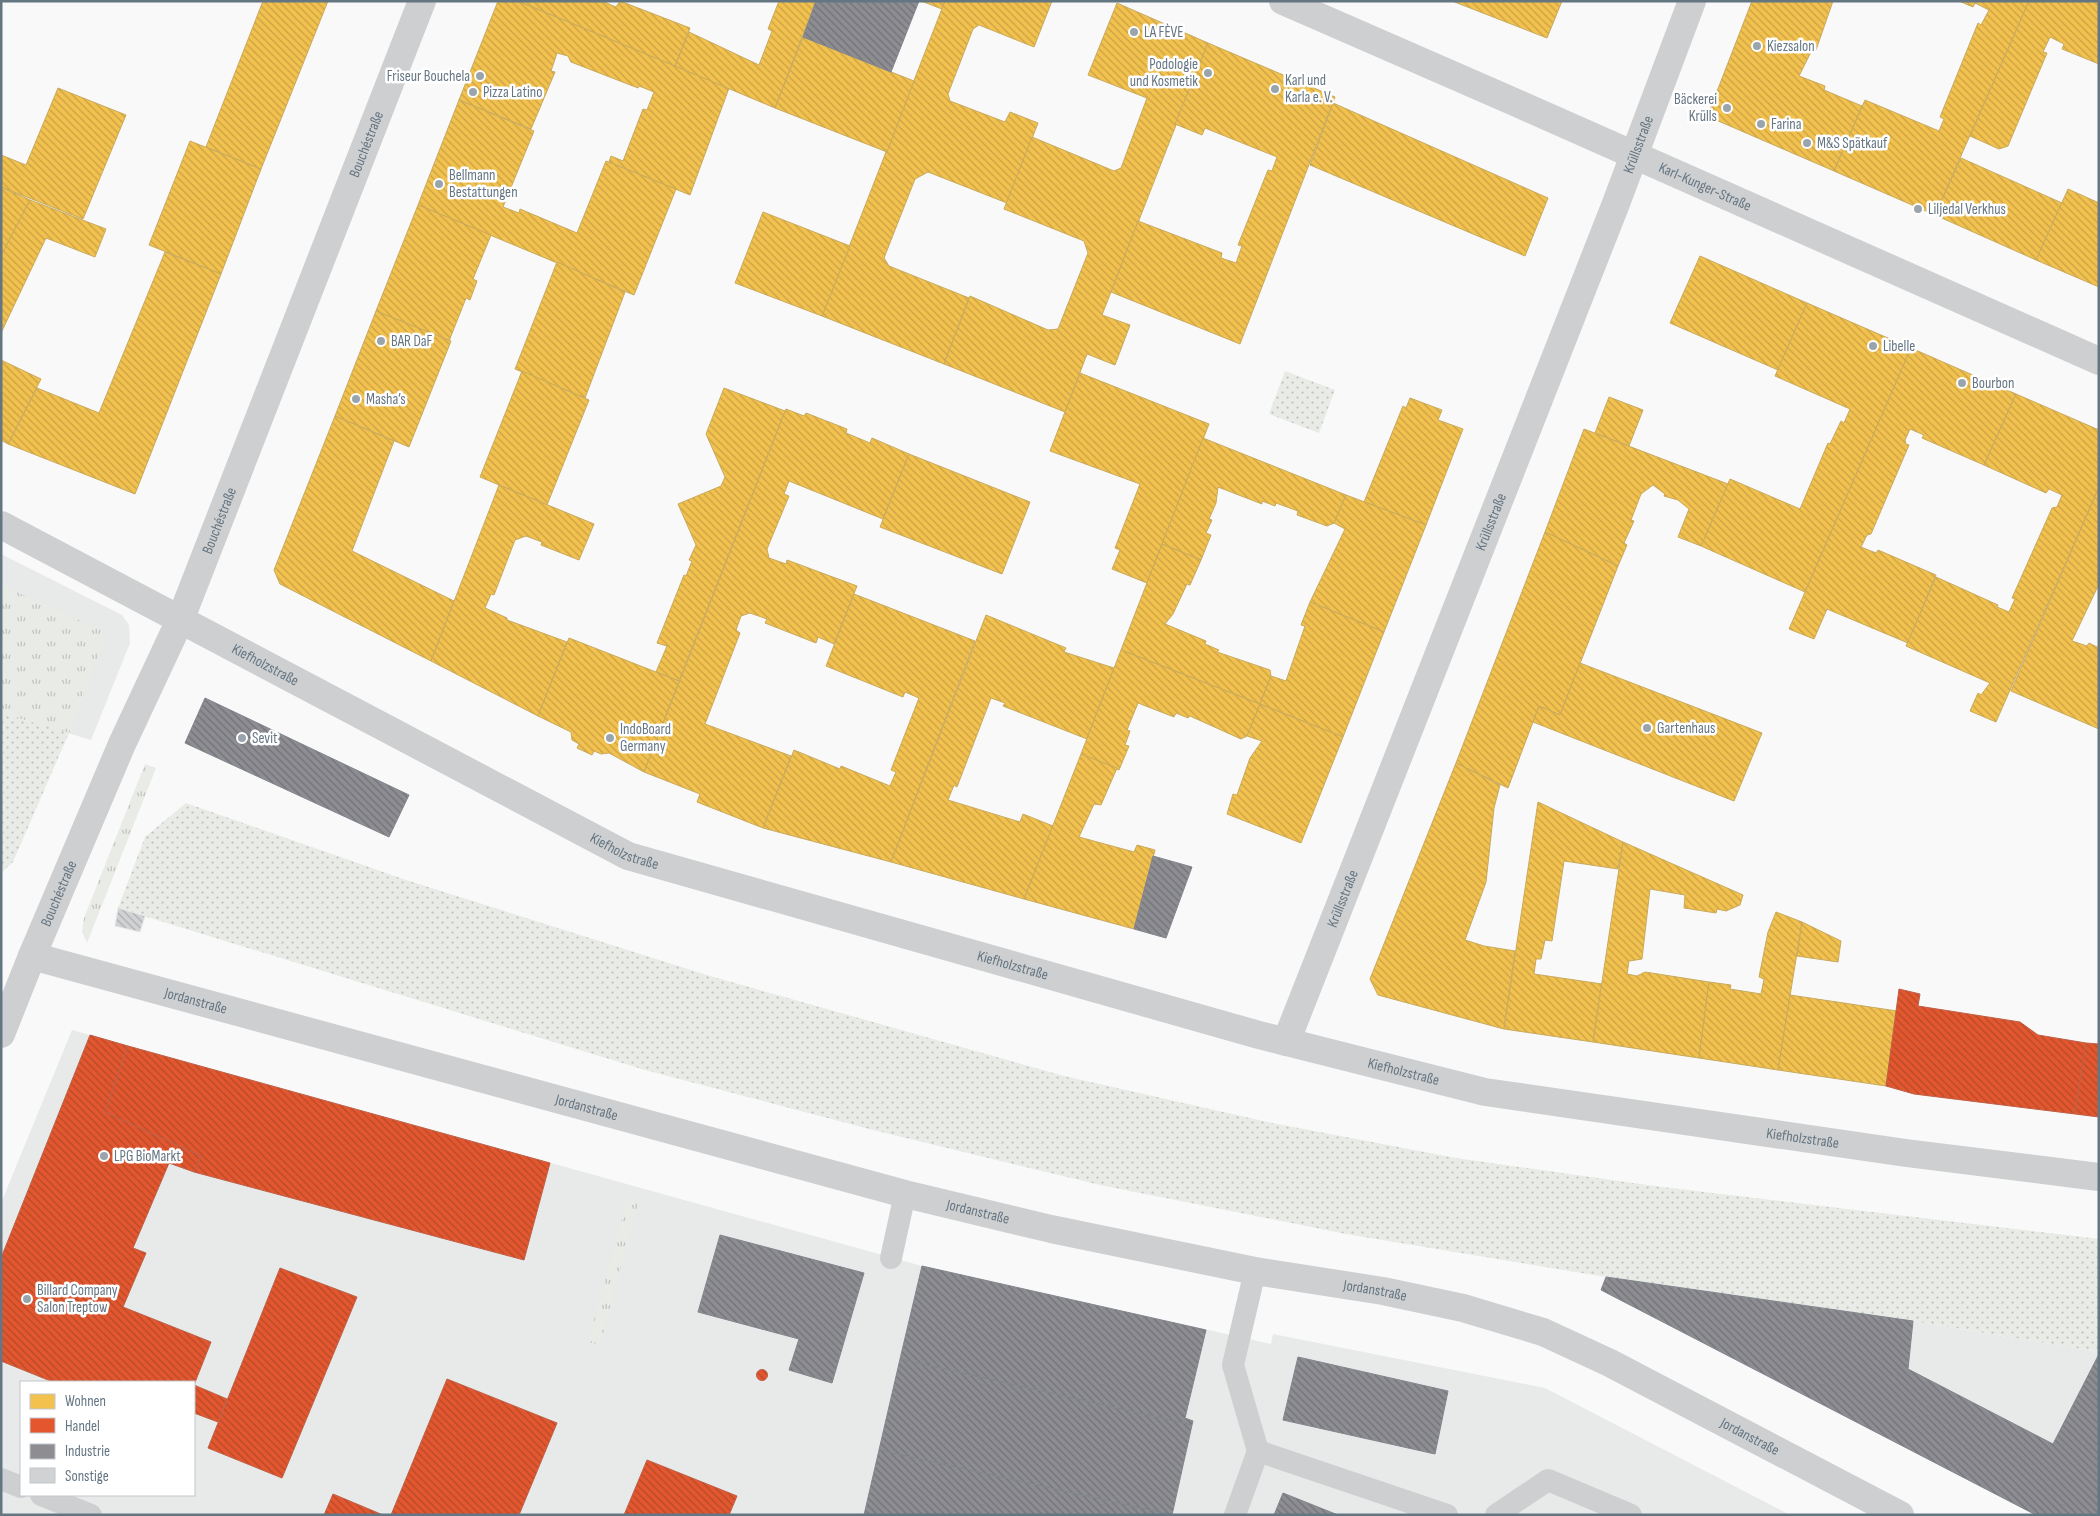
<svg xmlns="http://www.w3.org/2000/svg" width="2100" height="1516" font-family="'Sofia Sans Condensed',sans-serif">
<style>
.built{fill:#e8e9e9;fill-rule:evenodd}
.grass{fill:url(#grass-tufts)}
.park{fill:url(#park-dots)}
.homes{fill:url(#homes-back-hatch);stroke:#c8aa5e}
.shops{fill:url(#shops-back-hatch);stroke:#be6048}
.industry{fill:url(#industry-back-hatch);stroke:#81868e}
.building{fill:url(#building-back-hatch);stroke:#e8e8e8}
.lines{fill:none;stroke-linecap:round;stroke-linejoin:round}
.service{stroke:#cecfd0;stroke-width:22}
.minor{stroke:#cecfd0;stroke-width:28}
.poi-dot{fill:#99a4ac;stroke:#fff;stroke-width:2}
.labels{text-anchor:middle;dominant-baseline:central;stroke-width:5;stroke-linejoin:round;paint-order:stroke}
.poi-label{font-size:15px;fill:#657683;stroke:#fff;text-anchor:start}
.street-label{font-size:15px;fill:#657683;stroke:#fff}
</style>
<defs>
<pattern id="grass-tufts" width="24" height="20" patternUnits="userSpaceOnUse" patternTransform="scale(1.25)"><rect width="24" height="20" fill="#e8ebe6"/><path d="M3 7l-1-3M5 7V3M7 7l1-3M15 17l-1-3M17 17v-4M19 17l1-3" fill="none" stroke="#c0c3c0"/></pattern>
<pattern id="park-dots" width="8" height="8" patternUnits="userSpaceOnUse" patternTransform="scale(1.25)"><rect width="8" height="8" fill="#e8ebe6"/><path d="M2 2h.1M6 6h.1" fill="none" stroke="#c0c3c0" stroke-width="1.8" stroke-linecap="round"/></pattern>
<pattern id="homes-back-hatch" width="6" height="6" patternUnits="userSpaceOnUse" patternTransform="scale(1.25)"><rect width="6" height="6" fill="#f2c14e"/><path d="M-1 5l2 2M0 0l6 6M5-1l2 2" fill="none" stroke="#c8a146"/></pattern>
<pattern id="shops-back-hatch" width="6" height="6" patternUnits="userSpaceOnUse" patternTransform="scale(1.25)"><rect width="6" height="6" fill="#e4572e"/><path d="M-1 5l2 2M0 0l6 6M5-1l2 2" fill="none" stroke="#b24a2c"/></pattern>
<pattern id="industry-back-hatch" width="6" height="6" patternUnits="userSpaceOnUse" patternTransform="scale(1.25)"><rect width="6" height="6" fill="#8d8d92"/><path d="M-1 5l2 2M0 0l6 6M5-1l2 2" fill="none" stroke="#717277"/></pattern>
<pattern id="building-back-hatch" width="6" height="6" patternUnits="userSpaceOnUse" patternTransform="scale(1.25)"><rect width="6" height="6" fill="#d0d2d3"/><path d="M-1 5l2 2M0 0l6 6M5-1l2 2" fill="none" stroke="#acafb1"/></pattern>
</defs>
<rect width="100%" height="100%" fill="#f9f9f9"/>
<!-- built -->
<g class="built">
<path d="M 1,554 L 122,615 L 129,625 L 130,643 L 91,740 L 1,713 Z"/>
<path d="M 72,1030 L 922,1266 L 1271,1344 L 1273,1334 L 1545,1388 L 1790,1515 L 1,1515 L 1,1203 ZM 21,1382 L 194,1382 L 194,1495 L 21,1495 Z"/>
<path d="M 1606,1277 L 1913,1321 L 2099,1352 L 2099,1515 L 2036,1515 L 1601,1290 Z"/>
</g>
<!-- grass -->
<g class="grass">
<path d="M 1,585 L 107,633 L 69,733 L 1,713 Z"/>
<path d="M 145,764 L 156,768 L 87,943 L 82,932 L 84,918 Z"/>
<path d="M 627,1200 L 638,1204 L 600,1345 L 588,1342 Z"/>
</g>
<!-- park -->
<g class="park">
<path d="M 1285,371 L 1335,390 L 1319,433 L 1269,414 Z"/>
<path d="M 1,713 L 69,733 L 13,862 L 1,873 Z"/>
<path d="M 186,803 L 406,880 L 710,976 L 1064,1076 L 1272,1123 L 1456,1158 L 1654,1186 L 2099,1239 L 2099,1352 L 1913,1321 L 1606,1277 L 1346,1234 L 1100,1185 L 873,1130 L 645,1070 L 118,908 L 145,837 Z"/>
</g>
<!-- homes -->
<g class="homes">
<path d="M 263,1 L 328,1 L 261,169 L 206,147 Z"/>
<path d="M 498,1 L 518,1 L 729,88 L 690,195 L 609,162 L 611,156 L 623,161 L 643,109 L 647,110 L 654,92 L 639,86 L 638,88 L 571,62 L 568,56 L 557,53 L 551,71 L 555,72 L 531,129 L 459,100 Z"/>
<path d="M 518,1 L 602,1 L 616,7 L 620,1 L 690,28 L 675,66 Z"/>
<path d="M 779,1 L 816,1 L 775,108 L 675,66 L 689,32 L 759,65 L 772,31 L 768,29 Z"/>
<path d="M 921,1 L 945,1 L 942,9 Z"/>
<path d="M 945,1 L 1052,1 L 1034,47 L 979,25 L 973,29 L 948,94 L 950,101 L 1005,122 L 1010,112 L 1038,123 L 1007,203 L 928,172 L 915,179 L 884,258 L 889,266 L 969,298 L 944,364 L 822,316 Z"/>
<path d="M 1452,1 L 1562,1 L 1547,38 Z"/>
<path d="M 1752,1 L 1833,1 L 1816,50 L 1812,50 L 1799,76 L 1825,86 L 1824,90 L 1862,106 L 1834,171 L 1716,120 L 1709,112 Z"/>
<path d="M 1959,1 L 2029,1 L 1935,215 L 1834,171 L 1865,100 L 1939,131 L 1944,119 L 1940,117 L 1978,23 L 1981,25 L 1989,10 L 1975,3 L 1973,7 Z"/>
<path d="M 2029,1 L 2099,1 L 2099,64 L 2062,49 L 2064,44 L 2050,37 L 2043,52 L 2047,53 L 2008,146 L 1999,149 L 1970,136 Z"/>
<path d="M 1117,3 L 1208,43 L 1102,315 L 1130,325 L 1115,365 L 1087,354 L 1065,412 L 944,364 L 970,296 L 1048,330 L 1058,329 L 1088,253 L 1084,241 L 1004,209 L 1032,137 L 1114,171 L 1121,168 L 1147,98 L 1088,75 Z"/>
<path d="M 803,37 L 914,81 L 887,152 L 775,108 Z"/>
<path d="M 1208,43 L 1335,97 L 1240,344 L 1111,292 L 1138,221 L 1222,253 L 1221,258 L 1236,263 L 1242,246 L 1238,245 L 1268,170 L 1272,171 L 1277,157 L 1205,128 L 1202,135 L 1175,124 Z"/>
<path d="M 58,88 L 126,115 L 83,219 L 1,187 L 1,155 L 26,165 Z"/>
<path d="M 459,100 L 534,131 L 503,207 L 519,213 L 520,209 L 577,233 L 606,161 L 676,189 L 634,295 L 418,205 Z"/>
<path d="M 1333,103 L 1548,198 L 1525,256 L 1310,165 Z"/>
<path d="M 190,141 L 261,169 L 221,274 L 149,245 Z"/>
<path d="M 1961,158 L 2062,203 L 2036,260 L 1935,215 Z"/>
<path d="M 1,187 L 30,200 L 1,256 Z"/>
<path d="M 2068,189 L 2099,203 L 2099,287 L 2036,260 Z"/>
<path d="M 30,200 L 106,229 L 95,257 L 46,238 L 1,333 L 1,256 Z"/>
<path d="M 418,205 L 491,235 L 473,279 L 477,281 L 470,300 L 466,298 L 449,341 L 376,311 Z"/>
<path d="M 763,212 L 850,246 L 822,316 L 735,283 Z"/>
<path d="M 165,252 L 221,274 L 135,494 L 8,444 L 37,388 L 99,413 Z"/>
<path d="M 1700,256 L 1807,303 L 1778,370 L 1670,323 Z"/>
<path d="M 557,262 L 625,292 L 585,398 L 515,369 Z"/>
<path d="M 1807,303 L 1911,348 L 1805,592 L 1701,546 L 1730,479 L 1800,509 L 1828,443 L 1830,444 L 1841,421 L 1844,423 L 1850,409 L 1775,376 Z"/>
<path d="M 376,311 L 451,341 L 409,447 L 335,416 Z"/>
<path d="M 1911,348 L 2016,394 L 1984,465 L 1922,438 L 1924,435 L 1910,429 L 1905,440 L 1906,444 L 1909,445 L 1871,534 L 1867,535 L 1861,547 L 1876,553 L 1878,550 L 1936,575 L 1908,643 L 1827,609 L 1814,639 L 1789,629 Z"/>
<path d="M 1,360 L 41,379 L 8,444 L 1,440 Z"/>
<path d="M 522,371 L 589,400 L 547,505 L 480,477 Z"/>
<path d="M 1080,373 L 1209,424 L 1147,583 L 1112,569 L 1120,550 L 1115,548 L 1140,484 L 1050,451 Z"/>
<path d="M 724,388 L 785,411 L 679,681 L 656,672 L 667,646 L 657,643 L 684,575 L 686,576 L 692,561 L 689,560 L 696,545 L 678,504 L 721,486 L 725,477 L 706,434 Z"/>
<path d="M 2016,394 L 2099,430 L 2099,487 L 1996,722 L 1970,711 L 1978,693 L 1981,695 L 1990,683 L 1906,646 L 1936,577 L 1998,605 L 1997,607 L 2009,612 L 2015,599 L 2012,598 L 2052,508 L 2057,507 L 2062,495 L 2049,489 L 2046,493 L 1984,465 Z"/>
<path d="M 1609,397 L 1643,410 L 1629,446 L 1595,433 Z"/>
<path d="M 1410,398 L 1442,410 L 1438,420 L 1463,429 L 1426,525 L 1364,502 L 1403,406 L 1406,408 Z"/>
<path d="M 786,409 L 804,416 L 806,413 L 847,429 L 846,433 L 870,443 L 872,438 L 909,454 L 883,519 L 789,481 L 784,494 L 789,496 L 767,549 L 769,558 L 786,564 L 787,560 L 857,586 L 834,644 L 818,637 L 816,643 L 765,623 L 767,619 L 750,613 L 741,616 L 736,630 L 740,633 L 705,724 L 791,756 L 763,828 L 697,802 L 700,794 L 644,772 Z"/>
<path d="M 335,416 L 394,441 L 352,551 L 454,601 L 431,661 L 280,584 L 274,570 Z"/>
<path d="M 1584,429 L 1728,484 L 1701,546 L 1678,537 L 1689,509 L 1678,500 L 1664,496 L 1665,494 L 1653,485 L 1641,494 L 1631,520 L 1634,521 L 1624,543 L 1627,545 L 1618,566 L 1545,532 Z"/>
<path d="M 1203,438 L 1346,495 L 1334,523 L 1327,526 L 1297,515 L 1298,511 L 1276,503 L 1275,506 L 1262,501 L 1262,504 L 1218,487 L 1216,503 L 1209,519 L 1212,520 L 1206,533 L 1211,535 L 1201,560 L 1162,544 Z"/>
<path d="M 909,454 L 1030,502 L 1002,574 L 880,527 Z"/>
<path d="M 499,485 L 594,524 L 579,560 L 541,545 L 542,542 L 526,536 L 515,540 L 494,595 L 491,594 L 485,608 L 507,618 L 507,620 L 567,642 L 538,716 L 431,661 Z"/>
<path d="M 2099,487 L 2099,584 L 2072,641 L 2087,646 L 2089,643 L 2099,648 L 2099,729 L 2011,691 Z"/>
<path d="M 1346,495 L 1426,525 L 1384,632 L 1310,602 L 1345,529 L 1334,523 Z"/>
<path d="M 1545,532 L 1618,566 L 1560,715 L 1539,706 L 1508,788 L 1456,763 Z"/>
<path d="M 1162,544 L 1201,560 L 1190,585 L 1187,584 L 1173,614 L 1165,624 L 1206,641 L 1205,644 L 1219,650 L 1217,652 L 1270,670 L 1271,676 L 1260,704 L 1121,650 Z"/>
<path d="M 854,594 L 975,641 L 891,862 L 763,828 L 794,750 L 840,769 L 841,766 L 890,786 L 896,772 L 891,770 L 919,698 L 905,692 L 903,697 L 826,666 Z"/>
<path d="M 1310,602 L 1384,632 L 1343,737 L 1260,704 L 1271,676 L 1286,681 L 1305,626 L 1301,625 Z"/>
<path d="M 986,615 L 1066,648 L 1064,652 L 1114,668 L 1087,739 L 1003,706 L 1005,703 L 991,698 L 957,787 L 954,785 L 948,800 L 1020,822 L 1023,814 L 1053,826 L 1024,899 L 891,862 Z"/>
<path d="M 569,638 L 679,681 L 644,772 L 609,753 L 601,754 L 594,751 L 592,755 L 577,748 L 579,744 L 572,740 L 571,732 L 538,716 Z"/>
<path d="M 1121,650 L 1260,704 L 1247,736 L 1241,739 L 1190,716 L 1188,718 L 1176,713 L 1174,717 L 1138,703 L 1127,730 L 1130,731 L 1125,745 L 1129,746 L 1119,770 L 1081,754 Z"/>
<path d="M 1580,663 L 1762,733 L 1734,801 L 1533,722 L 1539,706 L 1560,715 Z"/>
<path d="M 1260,704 L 1343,737 L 1301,843 L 1227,814 L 1233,794 L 1237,795 L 1250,758 L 1262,741 L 1247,736 Z"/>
<path d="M 1081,754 L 1117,768 L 1101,805 L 1094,804 L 1079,837 L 1134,852 L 1137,845 L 1155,850 L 1134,929 L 1024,899 Z"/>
<path d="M 1456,763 L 1500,785 L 1494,808 L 1486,882 L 1465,940 L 1484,946 L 1515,951 L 1504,1029 L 1378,995 L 1370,979 Z"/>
<path d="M 1538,802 L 1623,842 L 1618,869 L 1564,861 L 1552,941 L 1545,940 L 1541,959 L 1536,959 L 1534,974 L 1602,984 L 1593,1042 L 1504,1029 Z"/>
<path d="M 1623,842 L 1743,895 L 1740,905 L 1726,911 L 1717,909 L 1716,913 L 1684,908 L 1685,895 L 1650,889 L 1642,959 L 1629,961 L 1627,974 L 1637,976 L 1645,972 L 1709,982 L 1699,1058 L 1593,1042 Z"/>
<path d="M 1776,912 L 1802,922 L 1778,1070 L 1699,1058 L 1709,982 L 1731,985 L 1730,989 L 1761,994 L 1764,979 L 1759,977 L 1768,932 Z"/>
<path d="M 1802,922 L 1841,941 L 1838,962 L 1797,956 Z"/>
<path d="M 1790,995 L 1897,1011 L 1886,1086 L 1778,1070 Z"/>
</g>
<!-- shops -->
<g class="shops">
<path d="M 1899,989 L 1920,994 L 1918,1006 L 2020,1022 L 2038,1035 L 2086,1043 L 2075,1114 L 1914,1094 L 1886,1086 Z"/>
<path d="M 90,1035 L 128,1046 L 105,1112 L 201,1156 L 194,1172 L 169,1163 L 133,1248 L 146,1253 L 123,1307 L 211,1342 L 194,1385 L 194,1382 L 53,1382 L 1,1361 L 1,1258 Z"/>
<path d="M 2086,1043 L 2099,1044 L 2099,1117 L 2075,1114 Z"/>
<path d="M 128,1046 L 550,1163 L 524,1260 L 194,1172 L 201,1156 L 105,1112 Z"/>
<path d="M 280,1268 L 357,1297 L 282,1478 L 208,1448 Z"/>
<circle cx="762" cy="1375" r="5.5"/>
<path d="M 447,1379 L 557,1423 L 519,1515 L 391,1515 Z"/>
<path d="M 194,1385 L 227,1399 L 218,1422 L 194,1413 Z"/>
<path d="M 647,1460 L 737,1496 L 729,1515 L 624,1515 Z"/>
<path d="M 333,1494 L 383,1515 L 324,1515 Z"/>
</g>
<!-- industry -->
<g class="industry">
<path d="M 816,1 L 919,1 L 891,72 L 803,37 Z"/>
<path d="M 205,698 L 409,795 L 389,837 L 185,743 Z"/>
<path d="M 1153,856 L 1192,867 L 1166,938 L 1134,929 Z"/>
<path d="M 720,1235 L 864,1273 L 832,1383 L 789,1370 L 799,1339 L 698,1312 Z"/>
<path d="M 922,1266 L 1206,1330 L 1185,1418 L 1193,1421 L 1192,1425 L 900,1359 Z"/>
<path d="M 1606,1277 L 1913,1321 L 1908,1369 L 2053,1444 L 2099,1354 L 2099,1515 L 2036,1515 L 1601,1290 Z"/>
<path d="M 1298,1357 L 1448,1391 L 1435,1454 L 1283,1420 Z"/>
<path d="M 900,1359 L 1192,1425 L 1172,1515 L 879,1450 Z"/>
<path d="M 879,1450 L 1172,1515 L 864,1515 Z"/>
<path d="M 1283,1493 L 1338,1515 L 1274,1515 Z"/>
</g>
<!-- building -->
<path class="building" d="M 118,908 L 145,916 L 140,932 L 115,926 Z"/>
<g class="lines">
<!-- service -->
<g class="service">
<path d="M 891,1258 L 905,1194"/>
<path d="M 1255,1271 L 1233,1365 L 1258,1451"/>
<path d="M 1,1479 L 21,1487"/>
<path d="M 41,1495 L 91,1515"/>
<path d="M 1235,1515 L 1258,1451 L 1447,1515"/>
<path d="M 1496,1515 L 1548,1480 L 1631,1515"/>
</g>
<!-- minor -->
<g class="minor">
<path id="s1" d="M 1283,1 L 1519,104 L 2099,361"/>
<path id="s2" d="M 1,525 L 628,856 L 1259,1035 L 1485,1092 L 1906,1153 L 2099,1177"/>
<path id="s3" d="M 32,956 L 905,1194 L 1051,1229 L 1255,1271 L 1383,1291 L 1463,1308 L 1543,1332 L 1610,1363 L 1900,1515"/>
<path id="s4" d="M 1,1034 L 32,956 L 122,744 L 181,618 L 422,1"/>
<path id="s5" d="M 1286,1042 L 1615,206 L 1692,1"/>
</g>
</g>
<!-- markers -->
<g class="poi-dot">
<circle cx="1134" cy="32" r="5"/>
<circle cx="1757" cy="46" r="5"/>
<circle cx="1208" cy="73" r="5"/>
<circle cx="480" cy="76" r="5"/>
<circle cx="1275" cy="89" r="5"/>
<circle cx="473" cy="92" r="5"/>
<circle cx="1727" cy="108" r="5"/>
<circle cx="1761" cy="124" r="5"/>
<circle cx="1807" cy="143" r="5"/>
<circle cx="439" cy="184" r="5"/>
<circle cx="1918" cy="209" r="5"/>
<circle cx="381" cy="341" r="5"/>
<circle cx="1873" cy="346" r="5"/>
<circle cx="1962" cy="383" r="5"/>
<circle cx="356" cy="399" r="5"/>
<circle cx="1647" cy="728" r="5"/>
<circle cx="242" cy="738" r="5"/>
<circle cx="610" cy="738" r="5"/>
<circle cx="104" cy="1156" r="5"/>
<circle cx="27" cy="1299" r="5"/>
</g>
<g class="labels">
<!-- poi labels -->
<g class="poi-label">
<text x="1144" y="32">LA FÈVE</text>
<text x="1767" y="46">Kiezsalon</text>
<text x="1198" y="64" text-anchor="end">Podologie<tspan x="1198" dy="17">und Kosmetik</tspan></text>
<text x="470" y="76" text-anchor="end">Friseur Bouchela</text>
<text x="1285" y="80">Karl und<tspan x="1285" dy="17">Karla e. V.</tspan></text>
<text x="483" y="92">Pizza Latino</text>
<text x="1717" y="99" text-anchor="end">Bäckerei<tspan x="1717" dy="17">Krülls</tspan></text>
<text x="1771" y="124">Farina</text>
<text x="1817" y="143">M&amp;S Spätkauf</text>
<text x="449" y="175">Bellmann<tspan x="449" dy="17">Bestattungen</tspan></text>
<text x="1928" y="209">Liljedal Verkhus</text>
<text x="391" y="341">BAR DaF</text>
<text x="1883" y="346">Libelle</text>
<text x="1972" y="383">Bourbon</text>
<text x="366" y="399">Masha’s</text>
<text x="1657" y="728">Gartenhaus</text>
<text x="620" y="729">IndoBoard<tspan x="620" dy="17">Germany</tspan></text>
<text x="252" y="738">Sevit</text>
<text x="114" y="1156">LPG BioMarkt</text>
<text x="37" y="1290">Billard Company<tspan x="37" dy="17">Salon Treptow</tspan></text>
</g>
<!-- street labels -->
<g class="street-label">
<text stroke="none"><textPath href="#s4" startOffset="962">Bouchéstraße</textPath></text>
<text stroke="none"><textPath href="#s5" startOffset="964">Krüllsstraße</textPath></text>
<text stroke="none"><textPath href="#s1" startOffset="461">Karl-Kunger-Straße</textPath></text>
<text stroke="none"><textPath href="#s4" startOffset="558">Bouchéstraße</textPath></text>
<text stroke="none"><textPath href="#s5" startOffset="559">Krüllsstraße</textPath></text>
<text stroke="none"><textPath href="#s2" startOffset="299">Kiefholzstraße</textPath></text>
<text stroke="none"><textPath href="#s2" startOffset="704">Kiefholzstraße</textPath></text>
<text stroke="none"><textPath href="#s4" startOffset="152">Bouchéstraße</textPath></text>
<text stroke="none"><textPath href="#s5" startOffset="154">Krüllsstraße</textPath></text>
<text stroke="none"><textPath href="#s2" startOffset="1109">Kiefholzstraße</textPath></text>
<text stroke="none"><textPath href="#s3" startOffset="170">Jordanstraße</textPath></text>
<text stroke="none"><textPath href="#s2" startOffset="1514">Kiefholzstraße</textPath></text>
<text stroke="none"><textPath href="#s3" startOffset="575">Jordanstraße</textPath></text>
<text stroke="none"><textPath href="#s2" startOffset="1919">Kiefholzstraße</textPath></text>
<text stroke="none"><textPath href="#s3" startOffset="980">Jordanstraße</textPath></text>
<text stroke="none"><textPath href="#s3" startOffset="1385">Jordanstraße</textPath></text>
<text stroke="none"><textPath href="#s3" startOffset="1790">Jordanstraße</textPath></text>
</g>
</g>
<!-- border -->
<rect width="2100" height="1516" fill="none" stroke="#657683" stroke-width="5"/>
<!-- legend -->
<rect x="20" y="1381" width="175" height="115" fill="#ffffff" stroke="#c1c8cd"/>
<rect x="30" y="1394" width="25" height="15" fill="#f2c14e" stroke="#c1c8cd"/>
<text x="65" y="1406" font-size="15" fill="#657683">Wohnen</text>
<rect x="30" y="1418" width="25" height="15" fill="#e4572e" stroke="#c1c8cd"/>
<text x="65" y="1431" font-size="15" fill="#657683">Handel</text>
<rect x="30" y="1444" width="25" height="15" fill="#8d8d92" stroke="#c1c8cd"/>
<text x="65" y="1456" font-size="15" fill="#657683">Industrie</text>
<rect x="30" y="1468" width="25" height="15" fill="#d0d2d3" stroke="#c1c8cd"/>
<text x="65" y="1481" font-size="15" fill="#657683">Sonstige</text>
</svg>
